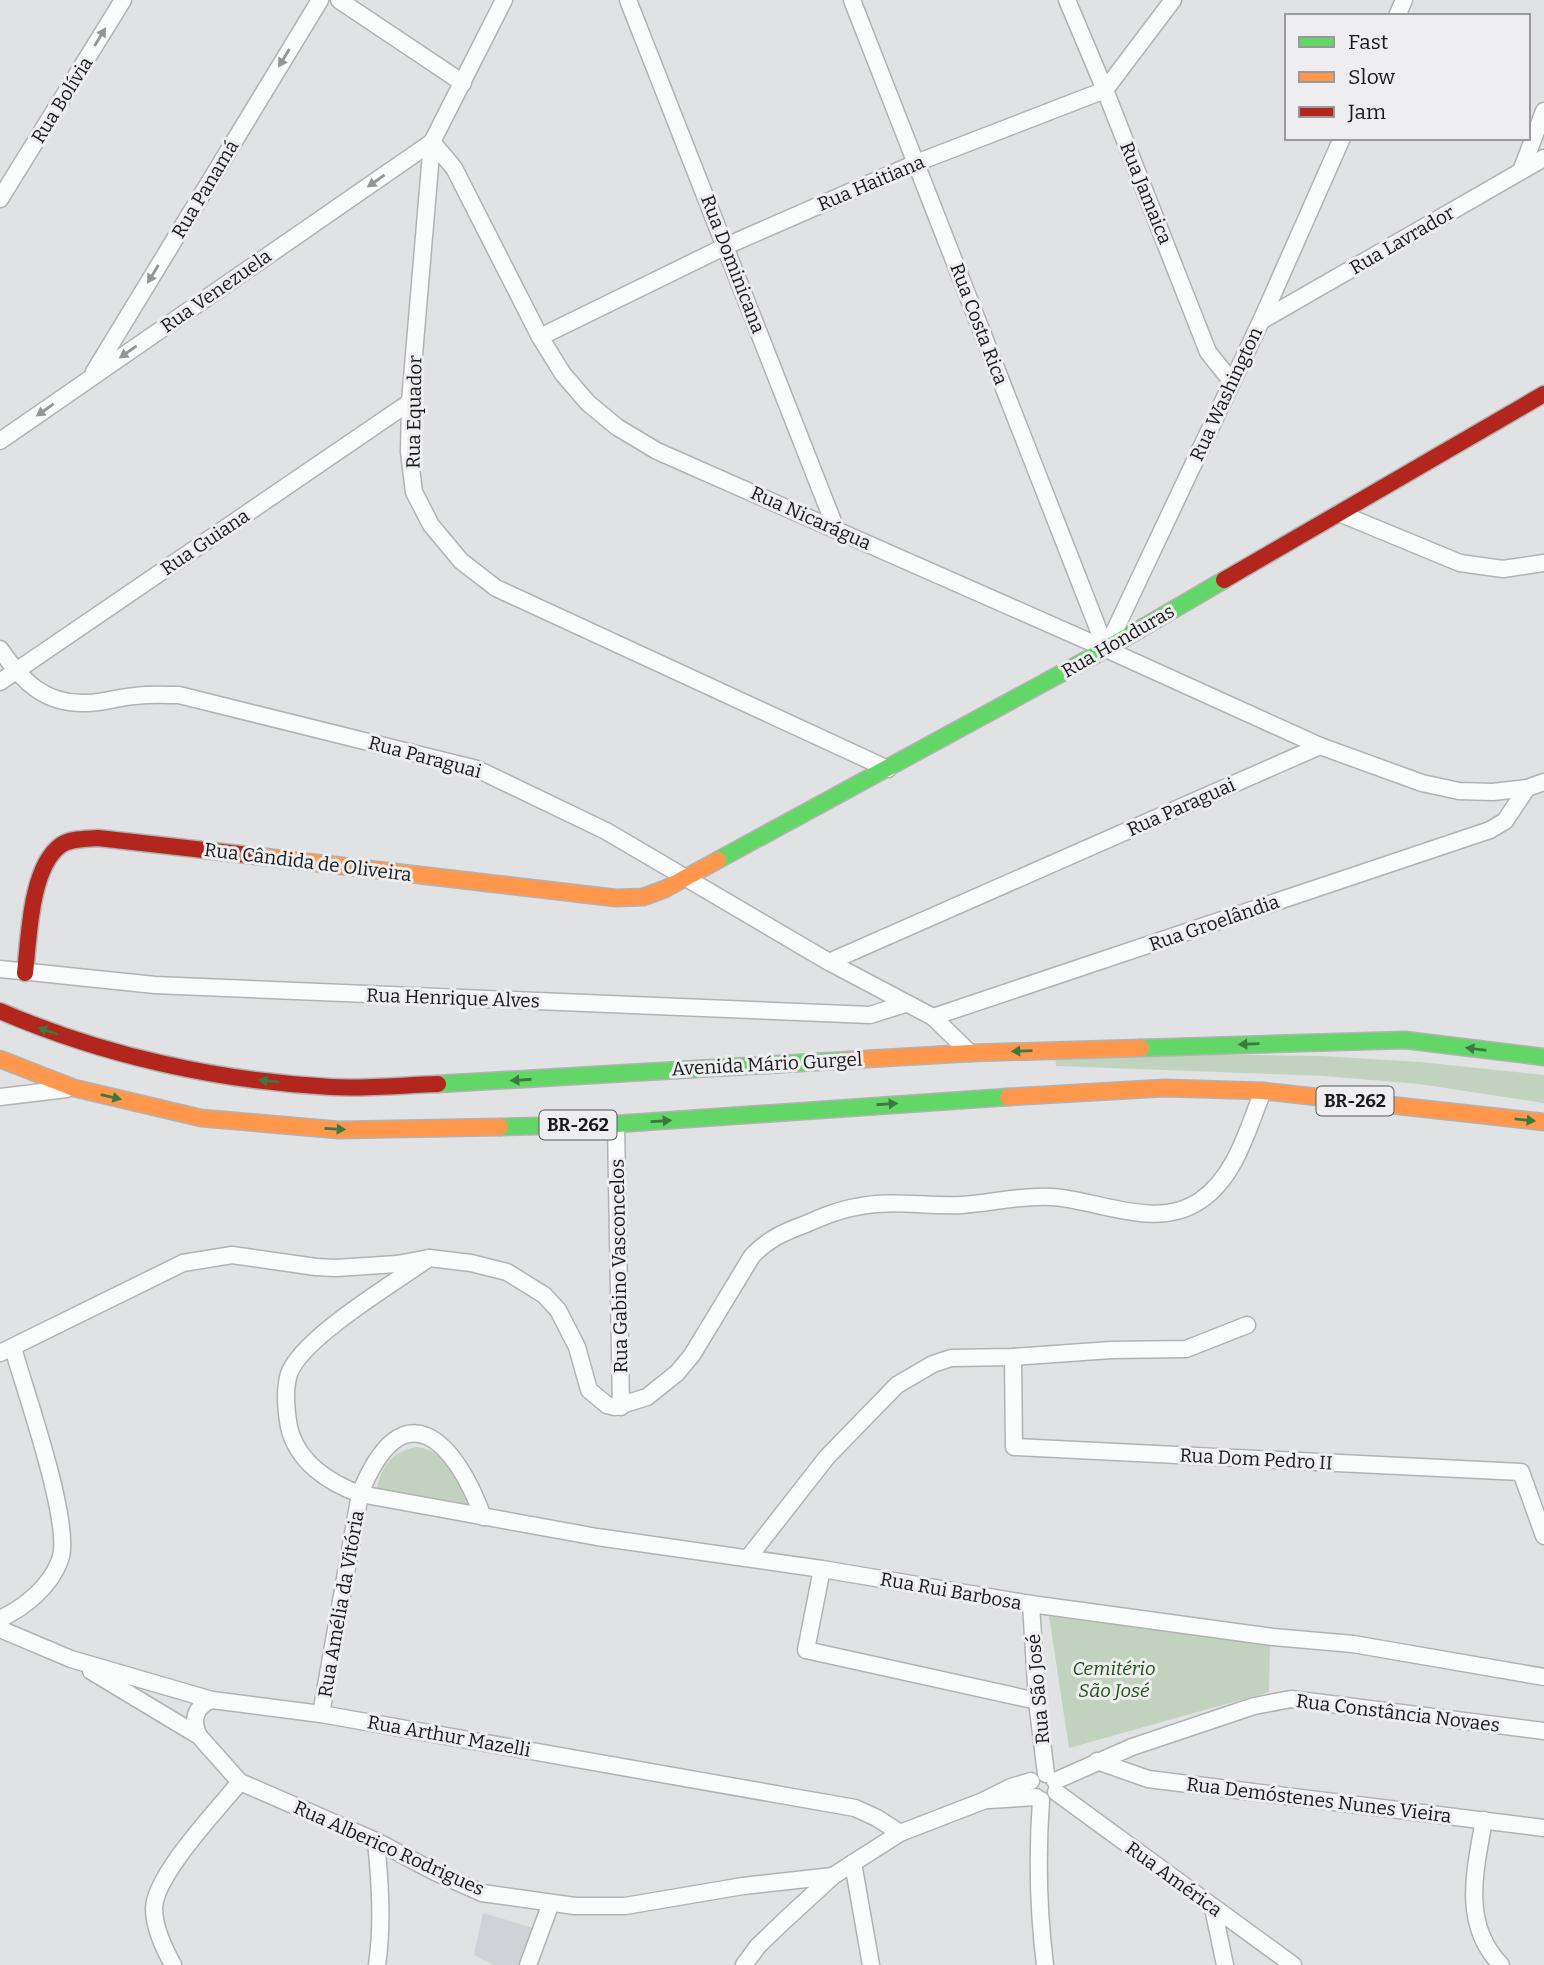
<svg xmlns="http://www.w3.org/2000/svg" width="1544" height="1965" font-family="Bitter,serif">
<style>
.built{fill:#d1d2d8}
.green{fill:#c1d3bf}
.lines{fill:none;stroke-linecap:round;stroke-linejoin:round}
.street-casing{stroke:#b2b2b3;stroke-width:19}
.fast-casing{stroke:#b2b2b3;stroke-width:19}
.slow-casing{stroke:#b2b2b3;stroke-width:19}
.jam-casing{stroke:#b2b2b3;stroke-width:19}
.street{stroke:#fafbfb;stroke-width:16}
.fast{stroke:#63d668;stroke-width:16}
.slow{stroke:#ff974d;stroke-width:16}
.jam{stroke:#b3261e;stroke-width:16}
.oneway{fill:#959596}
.oneway2{fill:#3e7841}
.labels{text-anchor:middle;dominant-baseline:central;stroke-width:6;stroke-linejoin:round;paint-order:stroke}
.shield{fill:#eeeef1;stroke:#59595a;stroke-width:2}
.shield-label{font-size:18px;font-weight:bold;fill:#19191a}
.street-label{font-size:19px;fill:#19191a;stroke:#eeeef1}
.park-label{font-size:19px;font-style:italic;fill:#1a520c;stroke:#eeeef1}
</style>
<rect width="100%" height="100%" fill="#e1e2e3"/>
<!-- built -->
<path class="built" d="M 483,1913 L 533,1928 L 518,1965 L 493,1965 L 474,1955 Z"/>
<!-- green -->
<g class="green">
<path d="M 1055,1052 L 1322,1056 L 1420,1062 L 1544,1075 L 1544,1103 L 1419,1084 L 1324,1076 L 1056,1066 Z"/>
<path d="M 417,1447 C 447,1450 458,1482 469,1507 L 377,1489 C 381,1465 393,1451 417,1447 Z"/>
<path d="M 1049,1616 L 1270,1645 L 1269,1692 L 1069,1748 Z"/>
</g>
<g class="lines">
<defs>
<g id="street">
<path d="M 339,0 L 463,83"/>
<path d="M 504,0 L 432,142 L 410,402 L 409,452 L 414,492 L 431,525 L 461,561 L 496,588 L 888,769"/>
<path d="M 628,0 L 836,529"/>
<path d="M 852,0 L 1106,649"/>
<path d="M 1067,0 L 1105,90 L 1208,352 L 1232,382"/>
<path d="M 1397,16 L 1404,0"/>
<path d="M 432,142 L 454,168 L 540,337 L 563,374 L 588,403 L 617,427 L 657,451 L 1106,649 L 1320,746 L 1422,783 L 1459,791 L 1493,792 L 1527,788 L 1544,782"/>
<path d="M 1521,171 L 1544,111"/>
<path d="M 0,199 L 123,0"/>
<path d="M 1261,321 L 1544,158"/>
<path d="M 540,337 L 726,246 L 916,163 L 1105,90 L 1173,0"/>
<path d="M 94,372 L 320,0"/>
<path d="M 0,441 L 432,142"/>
<path d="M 1339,513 L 1460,563 L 1503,569 L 1544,563"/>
<path d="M 0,649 C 22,681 45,705 87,703 C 103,703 119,697 135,696 C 150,694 165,695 179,695 L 477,769 L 606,831 L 829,962 L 933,1017"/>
<path d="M 1106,649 L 1261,321 L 1342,138"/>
<path d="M 0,682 L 410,402"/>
<path d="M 829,962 L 1320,746"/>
<path d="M 0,969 L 155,985 L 870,1015 L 905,1004"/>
<path d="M 970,1053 L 933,1017 L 1490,830 L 1505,821 L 1527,788"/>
<path d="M 0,1097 L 67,1089"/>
<path d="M 616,1124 L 621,1407"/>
<path d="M 429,1258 C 396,1282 301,1338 289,1374 C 284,1390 286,1410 289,1427 C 297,1462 329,1483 360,1494 L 597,1537 L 822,1569 L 1031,1604 L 1273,1637 L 1353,1644 L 1544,1677"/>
<path d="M 0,1353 L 183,1263 L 232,1255 L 316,1267 L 336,1268 L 397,1264 L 429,1258 L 471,1263 L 507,1272 L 544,1295 L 558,1310 L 577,1347 L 589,1390 L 607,1405 L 615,1407 L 647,1397 L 677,1373 L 692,1355 L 752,1256 C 768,1239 784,1232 806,1224 C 822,1217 838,1210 856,1207 C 891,1199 927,1207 962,1205 C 991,1203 1022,1195 1052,1197 C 1099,1200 1157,1231 1201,1200 C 1236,1176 1248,1128 1263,1091"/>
<path d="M 1013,1357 L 1014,1447 L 1521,1472 L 1544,1536"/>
<path d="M 748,1558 L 827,1457 L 897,1385 L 933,1364 L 951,1358 L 1013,1357 L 1111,1350 L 1186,1349 L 1247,1325"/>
<path d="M 822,1569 L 806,1650 L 1037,1701"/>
<path d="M 1031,1604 L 1037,1701 L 1046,1774"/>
<path d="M 0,1619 C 25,1607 50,1587 60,1560 C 73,1525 25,1391 13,1348"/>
<path d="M 0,1629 L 71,1659 L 212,1700 L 321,1714 L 855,1808 L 877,1818 L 900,1833"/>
<path d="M 91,1671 L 199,1736 L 240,1782 L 376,1841 L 435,1872 L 482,1893 L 575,1906 L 625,1906 L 743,1886 L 833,1876"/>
<path d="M 321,1714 L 360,1494 C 402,1387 455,1439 483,1517"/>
<path d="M 199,1736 C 191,1721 195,1706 212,1700"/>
<path d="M 1097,1761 L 1148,1779 L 1544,1828"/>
<path d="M 1055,1781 L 1132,1747 L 1254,1706 L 1291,1699 L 1544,1731"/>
<path d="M 1056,1792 L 1293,1965"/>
<path d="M 989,1800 L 1036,1797"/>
<path d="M 1041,1800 C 1037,1856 1038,1909 1045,1965"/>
<path d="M 1484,1820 C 1475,1871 1461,1924 1501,1965"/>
<path d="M 376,1841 C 380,1882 383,1924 377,1965"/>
<path d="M 853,1863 L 871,1965"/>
<path d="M 1213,1908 L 1225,1965"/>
<path d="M 173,1965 C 164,1948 154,1928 154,1908 C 155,1875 218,1809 240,1782"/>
<path d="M 528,1965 L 551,1903"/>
<path d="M 744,1965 L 758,1946 L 784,1921 L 833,1876 L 853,1863 L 900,1833 L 983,1801 L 1011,1787 L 1031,1781"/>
</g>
<g id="fast">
<path d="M 718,860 L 1106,649 L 1224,580"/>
<path d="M 1141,1048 L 1405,1040 L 1544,1057"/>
<path d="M 438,1084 L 850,1060"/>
<path d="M 500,1127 L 616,1124 L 1008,1097"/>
</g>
<g id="slow">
<path d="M 257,856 L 616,898 L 643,897 L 665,889 L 718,860"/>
<path d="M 0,1059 L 74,1088 L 201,1118 L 339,1130 L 500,1127"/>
<path d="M 850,1060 L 970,1053 L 1141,1048"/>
<path d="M 1008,1097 L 1165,1088 L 1263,1091 L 1544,1122"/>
</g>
<g id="jam">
<path d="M 1224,580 L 1544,394"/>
<path d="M 25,973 C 29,939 30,867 61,845 C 71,838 86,839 98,838 L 257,856"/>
<path d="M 0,1011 C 104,1056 219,1081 331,1087 C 367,1089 403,1085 438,1084"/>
</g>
</defs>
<!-- street casing -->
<use href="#street" class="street-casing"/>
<!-- fast casing -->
<use href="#fast" class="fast-casing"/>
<!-- slow casing -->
<use href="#slow" class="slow-casing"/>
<!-- jam casing -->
<use href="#jam" class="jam-casing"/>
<!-- street -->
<use href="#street" class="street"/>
<!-- fast -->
<use href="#fast" class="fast"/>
<!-- slow -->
<use href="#slow" class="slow"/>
<!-- jam -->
<use href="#jam" class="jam"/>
</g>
<!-- one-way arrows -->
<defs><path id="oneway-solid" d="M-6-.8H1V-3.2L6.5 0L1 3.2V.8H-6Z" transform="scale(1.75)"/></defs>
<g class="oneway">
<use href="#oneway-solid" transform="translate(100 37) rotate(-58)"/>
<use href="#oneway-solid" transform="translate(284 58) rotate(121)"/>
<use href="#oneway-solid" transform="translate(376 181) rotate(145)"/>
<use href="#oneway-solid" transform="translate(153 274) rotate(121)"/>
<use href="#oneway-solid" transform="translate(128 352) rotate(145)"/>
<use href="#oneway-solid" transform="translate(45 410) rotate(145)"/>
</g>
<g class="oneway2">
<use href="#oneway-solid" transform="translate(48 1031) rotate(-162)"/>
<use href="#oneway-solid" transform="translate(1249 1044) rotate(178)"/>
<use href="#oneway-solid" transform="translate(1476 1049) rotate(-173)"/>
<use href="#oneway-solid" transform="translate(1022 1051) rotate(178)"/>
<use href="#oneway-solid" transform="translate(521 1080) rotate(176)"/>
<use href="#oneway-solid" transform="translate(269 1081) rotate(-174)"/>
<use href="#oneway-solid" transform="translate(111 1097) rotate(13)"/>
<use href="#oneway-solid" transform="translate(887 1104) rotate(-4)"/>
<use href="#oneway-solid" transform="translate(1525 1120) rotate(6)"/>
<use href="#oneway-solid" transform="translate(661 1121) rotate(-4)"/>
<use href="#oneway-solid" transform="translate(335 1129) rotate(3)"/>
</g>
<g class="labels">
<!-- shield labels -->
<g class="shield">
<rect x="1316.5" y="1086.5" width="77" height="29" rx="5"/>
<rect x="539.5" y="1110.5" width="77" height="29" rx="5"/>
</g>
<g class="shield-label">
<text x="1355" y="1101">BR-262</text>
<text x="578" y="1125">BR-262</text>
</g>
<!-- street labels -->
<g class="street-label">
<text transform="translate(62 100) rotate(-58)">Rua Bolívia</text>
<text transform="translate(871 183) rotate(-23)">Rua Haitiana</text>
<text transform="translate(205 189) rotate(-59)">Rua Panamá</text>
<text transform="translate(1146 193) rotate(68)">Rua Jamaica</text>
<text transform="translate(1402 240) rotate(-30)">Rua Lavrador</text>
<text transform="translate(733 264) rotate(69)">Rua Dominicana</text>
<text transform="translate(216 291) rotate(-35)">Rua Venezuela</text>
<text transform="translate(979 324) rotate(69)">Rua Costa Rica</text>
<text transform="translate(1226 394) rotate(-65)">Rua Washington</text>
<text transform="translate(414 412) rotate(-89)">Rua Equador</text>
<text transform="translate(811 518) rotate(24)">Rua Nicarágua</text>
<text transform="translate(205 542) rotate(-34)">Rua Guiana</text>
<text transform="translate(1118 641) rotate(-30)">Rua Honduras</text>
<text transform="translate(425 757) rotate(15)">Rua Paraguai</text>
<text transform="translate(1181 807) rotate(-24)">Rua Paraguai</text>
<text transform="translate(308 862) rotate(7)">Rua Cândida de Oliveira</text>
<text transform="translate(1214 923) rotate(-19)">Rua Groelândia</text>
<text transform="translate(453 998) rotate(2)">Rua Henrique Alves</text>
<text transform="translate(767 1064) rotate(-3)">Avenida Mário Gurgel</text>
<text transform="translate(619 1266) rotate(-91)">Rua Gabino Vasconcelos</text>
<text transform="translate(1256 1459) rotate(3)">Rua Dom Pedro II</text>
<text transform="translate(951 1591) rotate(10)">Rua Rui Barbosa</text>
<text transform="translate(341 1604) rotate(-80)">Rua Amélia da Vitória</text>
<text transform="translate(1038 1689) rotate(-95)">Rua São José</text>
<text transform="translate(1398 1713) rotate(7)">Rua Constância Novaes</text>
<text transform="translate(449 1736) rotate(10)">Rua Arthur Mazelli</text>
<text transform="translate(1319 1800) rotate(7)">Rua Demóstenes Nunes Vieira</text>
<text transform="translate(389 1848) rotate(24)">Rua Alberico Rodrigues</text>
<text transform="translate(1174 1879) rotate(36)">Rua América</text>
</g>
<!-- park labels -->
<g class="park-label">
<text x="1114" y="1668">Cemitério<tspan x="1114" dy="22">São José</tspan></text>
</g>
</g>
<!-- legend -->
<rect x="1285" y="14" width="245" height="126" fill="#eeeef1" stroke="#99999b" stroke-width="2"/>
<rect x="1299" y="37" width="35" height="10" fill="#63d668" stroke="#99999b" stroke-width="2"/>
<text x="1348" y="49" font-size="21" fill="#19191a">Fast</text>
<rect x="1299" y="72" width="35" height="10" fill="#ff974d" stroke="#99999b" stroke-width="2"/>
<text x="1348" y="84" font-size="21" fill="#19191a">Slow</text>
<rect x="1299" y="107" width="35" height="10" fill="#b3261e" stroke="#99999b" stroke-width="2"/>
<text x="1348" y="119" font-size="21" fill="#19191a">Jam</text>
</svg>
